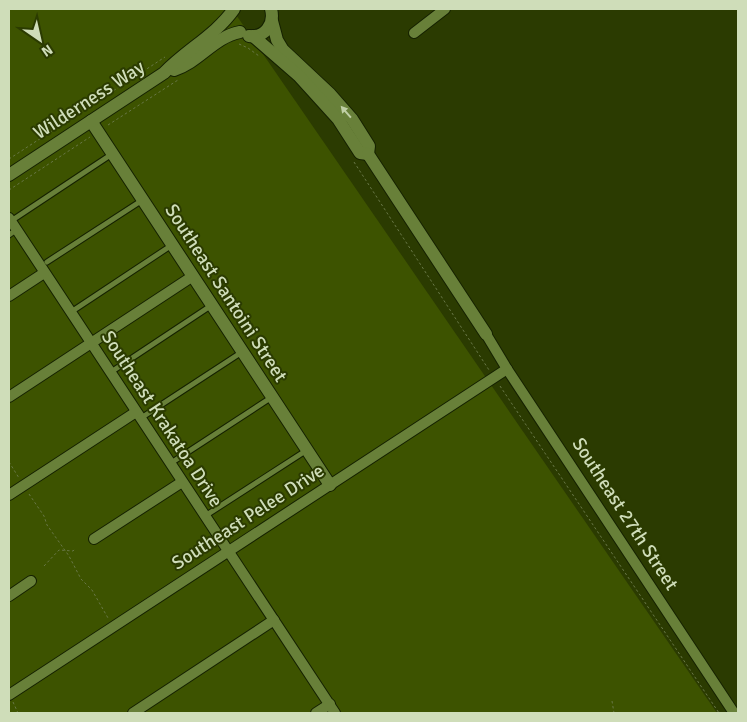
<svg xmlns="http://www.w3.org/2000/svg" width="747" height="722" font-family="Signika,sans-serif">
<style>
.green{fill:#3d5300}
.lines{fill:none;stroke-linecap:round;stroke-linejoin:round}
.lane-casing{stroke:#152100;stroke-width:7}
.street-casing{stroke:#152100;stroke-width:12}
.secondary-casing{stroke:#152100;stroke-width:14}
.path{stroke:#687746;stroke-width:1;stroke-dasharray:2.5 2.5;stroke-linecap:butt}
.lane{stroke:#688039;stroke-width:5}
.street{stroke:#688039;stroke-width:10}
.secondary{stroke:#688039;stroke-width:12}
.oneway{fill:#c0cfa6}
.labels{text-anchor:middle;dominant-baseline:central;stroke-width:4;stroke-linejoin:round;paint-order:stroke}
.street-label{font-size:19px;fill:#cfddb9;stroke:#2b3b01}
</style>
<rect width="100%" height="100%" fill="#2b3b01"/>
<!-- green -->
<path class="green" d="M 9,9 L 232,9 L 717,713 L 9,713 Z"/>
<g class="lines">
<defs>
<g id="lane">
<path d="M 11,221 L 112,154"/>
<path d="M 9,235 L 16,230"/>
<path d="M 47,262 L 141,201"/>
<path d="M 71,312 L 172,245"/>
<path d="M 111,372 L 212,305"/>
<path d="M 141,418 L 242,352"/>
<path d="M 171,463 L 272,397"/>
<path d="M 205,516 L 307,450"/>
</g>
<g id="street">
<path d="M 414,33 L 445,9"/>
<path d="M 9,218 L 335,713"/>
<path d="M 9,296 L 44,273"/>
<path d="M 486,334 L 507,369 L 734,713"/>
<path d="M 9,397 L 193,276"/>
<path d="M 9,495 L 136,412"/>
<path d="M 94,539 L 182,482"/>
<path d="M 9,596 L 31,581"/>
<path d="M 9,695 L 507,369"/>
<path d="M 133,713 L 274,620"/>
<path d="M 316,713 L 330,704"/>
</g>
<g id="secondary">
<path d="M 272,21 L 277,40 L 283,50 L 330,94 L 352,119 L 369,146 L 368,154"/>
<path d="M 249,36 C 265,38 275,24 271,9"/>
<path d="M 253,36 L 299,76 L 338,119 L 360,153 L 368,154"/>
<path d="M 174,70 C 199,62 214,37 240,32"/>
<path d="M 91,121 L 330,485"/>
<path d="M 368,154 L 486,334"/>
<path d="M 9,175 L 164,73 C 186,50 216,35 234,9"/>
</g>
</defs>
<!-- lane casing -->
<use href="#lane" class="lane-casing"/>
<!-- street casing -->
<use href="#street" class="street-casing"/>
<!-- secondary casing -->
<use href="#secondary" class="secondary-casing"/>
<!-- path -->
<g class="path">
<path d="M 239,44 L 248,48 L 259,56"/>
<path d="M 108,125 L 178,80"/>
<path d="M 9,159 L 165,57"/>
<path d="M 354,162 L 489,370"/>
<path d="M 9,190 L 90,137"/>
<path d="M 500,386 L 719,713"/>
<path d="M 9,462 L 19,478"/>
<path d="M 29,494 L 44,516 L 47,525 L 69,556 L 81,579 L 92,590 L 108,618"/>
<path d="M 44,566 L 59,550 L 73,551 L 75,549"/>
<path d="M 612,701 L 614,713"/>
<path d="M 13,702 L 18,713"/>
</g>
<!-- lane -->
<use href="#lane" class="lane"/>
<!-- street -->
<use href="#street" class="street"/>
<!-- secondary -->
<use href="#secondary" class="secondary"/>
</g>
<!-- one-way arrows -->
<defs><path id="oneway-solid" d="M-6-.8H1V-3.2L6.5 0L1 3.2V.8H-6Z" transform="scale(1.25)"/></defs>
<use class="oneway" href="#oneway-solid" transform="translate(346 112) rotate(-131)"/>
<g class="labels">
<!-- street labels -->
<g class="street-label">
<text transform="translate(89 100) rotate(-33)">Wilderness Way</text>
<text transform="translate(226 293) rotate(57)">Southeast Santoini Street</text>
<text transform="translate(162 419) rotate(57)">Southeast Krakatoa Drive</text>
<text transform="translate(625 514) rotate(57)">Southeast 27th Street</text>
<text transform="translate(248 517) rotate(-33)">Southeast Pelee Drive</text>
</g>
</g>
<!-- border -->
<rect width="747" height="722" fill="none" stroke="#cfddb9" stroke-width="20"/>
<!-- north arrow -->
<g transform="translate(40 40) rotate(146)" stroke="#2b3b01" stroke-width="4" paint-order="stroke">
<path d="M0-4L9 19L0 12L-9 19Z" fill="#cfddb9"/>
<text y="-8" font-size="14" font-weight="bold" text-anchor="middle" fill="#cfddb9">N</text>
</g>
</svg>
